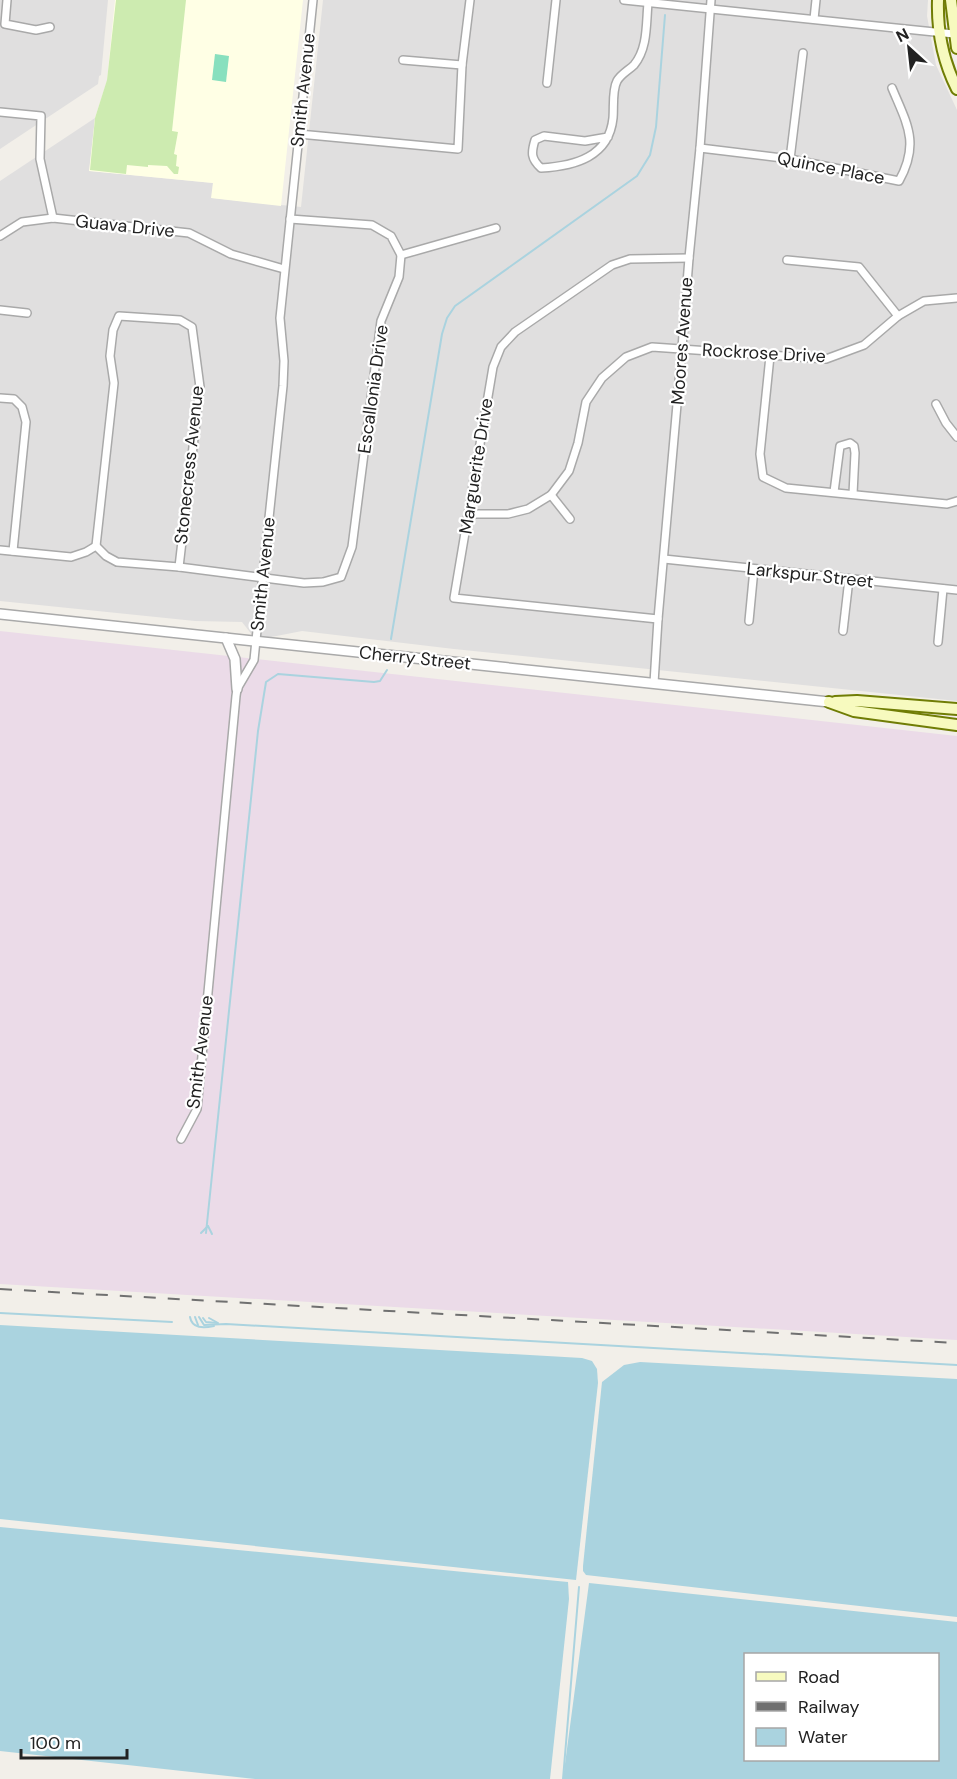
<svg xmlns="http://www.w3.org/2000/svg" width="957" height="1779" font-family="'DM Sans',sans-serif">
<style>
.residential{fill:#e0dfdf}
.industrial{fill:#ebdbe8}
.education{fill:#ffffe5}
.grass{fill:#cdebb0}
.pitch{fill:#88e0be}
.water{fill:#aad3df;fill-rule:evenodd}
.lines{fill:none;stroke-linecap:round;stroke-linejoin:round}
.stream{stroke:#aad3df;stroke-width:2}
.minor-casing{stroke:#a9a9a9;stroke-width:10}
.tertiary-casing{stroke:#a9a9a9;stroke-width:12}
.secondary-casing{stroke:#707d05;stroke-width:14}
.minor{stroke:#fff;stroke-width:7}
.tertiary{stroke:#fff;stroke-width:9}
.secondary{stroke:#f7fabf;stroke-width:10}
.rail{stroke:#707070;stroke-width:2;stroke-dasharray:12 12;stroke-linecap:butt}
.labels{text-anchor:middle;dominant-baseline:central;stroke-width:4.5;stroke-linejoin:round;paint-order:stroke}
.street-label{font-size:18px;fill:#222;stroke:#fff}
</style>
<rect width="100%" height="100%" fill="#f2efe9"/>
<!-- residential -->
<g class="residential">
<path d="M 0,0 L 108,0 L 101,75 L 99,76 L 98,84 L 0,149 Z"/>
<path d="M 323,0 L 928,0 L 927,16 L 936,65 L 957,110 L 957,701 L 454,649 L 302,631 L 256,640 L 242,622 L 195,621 L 0,601 L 0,181 L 95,118 L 90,171 L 213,183 L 212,198 L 301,207 Z"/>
</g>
<!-- industrial -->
<path class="industrial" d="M 0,631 L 957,736 L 957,1340 L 0,1284 Z"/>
<!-- education -->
<path class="education" d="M 115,0 L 303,0 L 281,206 L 211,198 L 213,183 L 89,171 L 95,118 L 107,81 Z"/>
<!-- grass -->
<path class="grass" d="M 116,0 L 186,0 L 172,131 L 178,132 L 174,154 L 177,155 L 176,166 L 179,167 L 178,174 L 174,174 L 167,166 L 148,165 L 148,167 L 127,165 L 126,174 L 90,170 L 95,118 L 107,80 Z"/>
<!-- pitch -->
<path class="pitch" d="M 215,54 L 229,56 L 226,82 L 212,80 Z"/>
<!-- water -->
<g class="water">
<path d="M 0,1325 L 582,1358 L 592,1361 L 597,1369 L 598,1383 L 576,1580 L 0,1519 Z"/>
<path d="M 640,1362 L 957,1379 L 957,1617 L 586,1575 L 583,1571 L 583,1566 L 602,1382 L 624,1365 Z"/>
<path d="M 0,1527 L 568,1582 L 569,1599 L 550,1779 L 255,1779 L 0,1751 Z"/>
<path d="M 589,1583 L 957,1622 L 957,1779 L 563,1779 ZM 746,1654 L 938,1654 L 938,1760 L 746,1760 Z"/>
</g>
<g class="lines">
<!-- stream -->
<g class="stream">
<path d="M 391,639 L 442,334 L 447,318 L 455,306 L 637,176 L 650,155 L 656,127 L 665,15"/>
<path d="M 208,1226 L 212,1234"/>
<path d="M 201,1233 L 208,1226"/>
<path d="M 206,1233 L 258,731 L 266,682 L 278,674 L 374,682 L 380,681 L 387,670"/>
<path d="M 0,1313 L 172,1322"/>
<path d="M 190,1317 C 192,1329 204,1328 214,1326"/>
<path d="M 195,1317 L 198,1325"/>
<path d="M 199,1317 L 204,1325 L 226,1324 L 957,1365"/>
<path d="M 203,1318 L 206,1322 L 217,1323"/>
<path d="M 209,1318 L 218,1323"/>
<path d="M 563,1779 L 579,1587"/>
</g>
<defs>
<g id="minor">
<path d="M 7,0 L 5,24 L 36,30 L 50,27"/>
<path d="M 624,0 L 954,34"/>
<path d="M 814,19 L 816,0"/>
<path d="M 403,60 L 462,65"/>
<path d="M 547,83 L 556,0"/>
<path d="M 0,112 L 41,116 L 40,159 L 53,218"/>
<path d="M 299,134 L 458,149 L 462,65 L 470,0"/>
<path d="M 608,137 L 585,141 L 544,136 L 535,140 C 531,153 531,159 541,168 C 575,166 609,157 613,118 C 614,107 612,90 617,81 C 621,74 629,70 634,65 C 648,48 646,24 648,3"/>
<path d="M 700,148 L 790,159 L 899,181 C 920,143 907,124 892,88"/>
<path d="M 790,159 L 803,53"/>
<path d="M 0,236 L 22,222 L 53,218 L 189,233 L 231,254 L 284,269"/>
<path d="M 401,255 L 496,228"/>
<path d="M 787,260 L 859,267 L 898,316"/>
<path d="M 0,310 L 27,313"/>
<path d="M 770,356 L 760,454 L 763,477 L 786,488 L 947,504 L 957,501"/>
<path d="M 0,398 L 14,399 L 22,407 L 26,422 L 13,551"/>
<path d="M 936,404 L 946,423 L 957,437"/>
<path d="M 834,492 L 840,446 L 850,443 L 854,446 L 855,453 L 853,494"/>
<path d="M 551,495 L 570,519"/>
<path d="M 469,514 L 508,514 L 528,509 L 551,495 L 569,471 L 578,443 L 586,402 L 602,378 L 626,357 L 652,347 L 826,359 L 864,345 L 898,316 L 924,301 L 957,298"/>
<path d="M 96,546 L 114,383 L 110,356 L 113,330 L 119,316 L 180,320 L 192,327 L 200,387 L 179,567"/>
<path d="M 0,550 L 71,557 L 86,552 L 96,546 L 106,556 L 117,562 L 179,567 L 304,583 L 323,582 L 341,577 L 352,547 L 381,321 L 399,277 L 401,255 L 391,236 L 372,225 L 290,219"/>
<path d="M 664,559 L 957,590"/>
<path d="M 658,619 L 454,598 L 493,367 L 501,347 L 515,332 L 612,265 L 630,259 L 689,258"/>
<path d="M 749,621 L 754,569"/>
<path d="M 843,631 L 849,579"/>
<path d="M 938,642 L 943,589"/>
<path d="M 654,683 L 658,619 L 682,348 L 689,258 L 700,148 L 711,0"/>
<path d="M 181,1139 L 197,1109 L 236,696 L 237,689 L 254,660 L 256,640 L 283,386 L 284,361 L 280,318 L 313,0"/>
</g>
<g id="tertiary">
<path d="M 0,614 L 829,702"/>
<path d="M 226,638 L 235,659 L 237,689"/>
</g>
<g id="secondary">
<path d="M 938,0 C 937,31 943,61 957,89"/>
<path d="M 951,0 L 957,48"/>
<path d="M 829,702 L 854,711 L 957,725"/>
<path d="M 835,702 L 857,701 L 957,709"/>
</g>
</defs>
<!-- minor casing -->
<use href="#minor" class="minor-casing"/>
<!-- tertiary casing -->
<use href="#tertiary" class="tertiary-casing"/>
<!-- secondary casing -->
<use href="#secondary" class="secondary-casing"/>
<!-- minor -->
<use href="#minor" class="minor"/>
<!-- tertiary -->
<use href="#tertiary" class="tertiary"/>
<!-- secondary -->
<use href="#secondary" class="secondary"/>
<!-- rail -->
<path class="rail" d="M 0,1289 L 957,1343"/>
</g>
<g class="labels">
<!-- street labels -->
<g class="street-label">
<text transform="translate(303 90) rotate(-84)">Smith Avenue</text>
<text transform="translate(831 168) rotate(11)">Quince Place</text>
<text transform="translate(125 226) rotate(6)">Guava Drive</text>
<text transform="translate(682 341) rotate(-86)">Moores Avenue</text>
<text transform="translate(764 353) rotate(3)">Rockrose Drive</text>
<text transform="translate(373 389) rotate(-82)">Escallonia Drive</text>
<text transform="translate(189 465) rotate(-84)">Stonecress Avenue</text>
<text transform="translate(476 466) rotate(-81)">Marguerite Drive</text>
<text transform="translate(263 574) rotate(-84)">Smith Avenue</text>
<text transform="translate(810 575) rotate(6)">Larkspur Street</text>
<text transform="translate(415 658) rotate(6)">Cherry Street</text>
<text transform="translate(200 1052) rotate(-83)">Smith Avenue</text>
</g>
</g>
<!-- legend -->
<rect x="744" y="1653" width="195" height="108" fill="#ffffff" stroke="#a7a7a7" stroke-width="1.5"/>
<rect x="756" y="1672" width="30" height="9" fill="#f7fabf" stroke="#a7a7a7" stroke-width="1.5"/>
<text x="798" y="1683" font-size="18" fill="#222222">Road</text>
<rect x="756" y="1702" width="30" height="9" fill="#707070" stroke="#a7a7a7" stroke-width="1.5"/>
<text x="798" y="1713" font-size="18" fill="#222222">Railway</text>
<rect x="756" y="1728" width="30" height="18" fill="#aad3df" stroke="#a7a7a7" stroke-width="1.5"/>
<text x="798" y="1743" font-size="18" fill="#222222">Water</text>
<!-- north arrow -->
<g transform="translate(909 48) rotate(333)" stroke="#ffffff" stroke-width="4.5" paint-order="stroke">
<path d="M0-4.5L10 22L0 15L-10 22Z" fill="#222222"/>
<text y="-9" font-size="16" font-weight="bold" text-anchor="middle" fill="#222222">N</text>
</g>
<!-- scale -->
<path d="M21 1749v9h106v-9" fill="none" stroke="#222222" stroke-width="3"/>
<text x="30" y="1749" font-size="18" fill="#222222" stroke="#ffffff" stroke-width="4.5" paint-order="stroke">100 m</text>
</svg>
